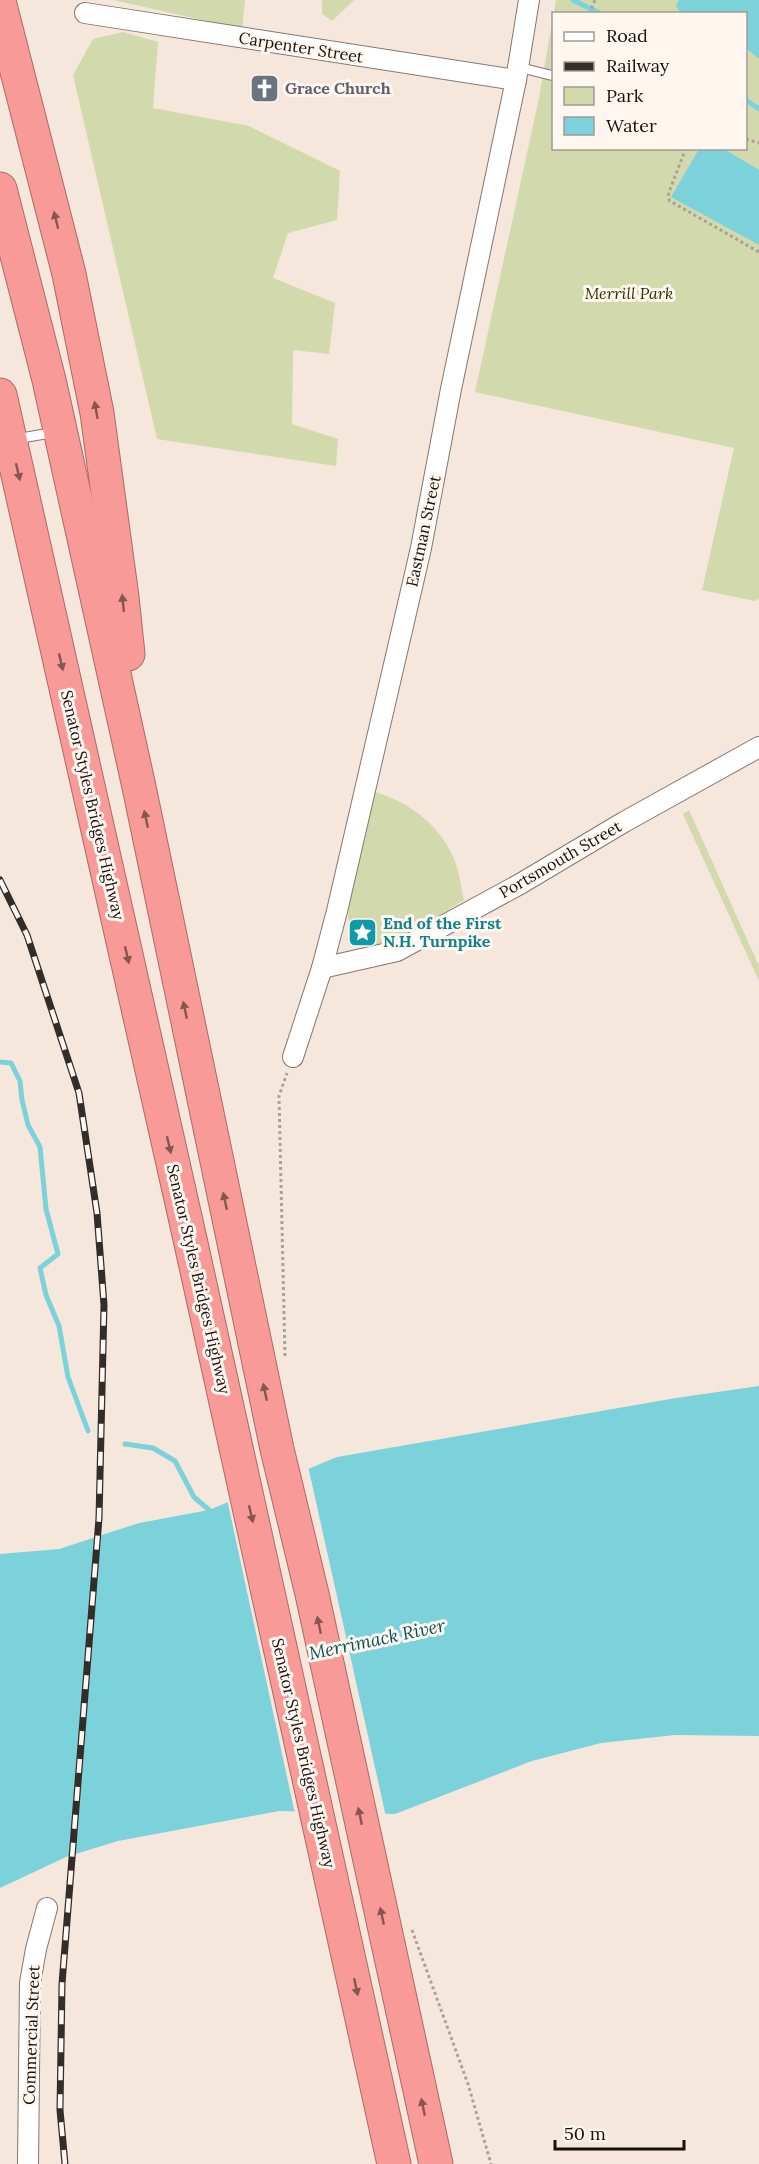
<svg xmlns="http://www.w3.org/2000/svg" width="759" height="2164" font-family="Lora,serif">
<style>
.green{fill:#d1d9ad}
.water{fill:#7bd2db}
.pier{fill:#f6e7dc}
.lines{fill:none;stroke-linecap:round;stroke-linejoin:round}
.stream{stroke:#7bd2db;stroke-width:5}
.service-casing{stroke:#85776e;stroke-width:11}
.minor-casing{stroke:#85776e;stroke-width:22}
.motorway-casing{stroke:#a96a67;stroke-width:35}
.path{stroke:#aca098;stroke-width:3;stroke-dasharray:3 3;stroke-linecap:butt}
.service{stroke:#fff;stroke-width:9}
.minor{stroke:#fff;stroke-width:20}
.motorway{stroke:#f89a97;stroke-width:33}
.rail-casing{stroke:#332d29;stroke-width:7}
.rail{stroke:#fff6ef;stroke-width:4.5;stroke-dasharray:14;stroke-linecap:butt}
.oneway{fill:#875652}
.labels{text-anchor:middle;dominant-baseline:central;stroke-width:6;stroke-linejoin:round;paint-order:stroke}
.street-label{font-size:16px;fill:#16110e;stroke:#fff6ef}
.worship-label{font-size:16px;font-weight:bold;fill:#5b616d;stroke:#fff6ef;text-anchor:start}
.park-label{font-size:16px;font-style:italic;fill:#2d3301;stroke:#fff6ef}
.culture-label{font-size:16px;font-weight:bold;fill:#0d838f;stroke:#fff6ef;text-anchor:start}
.water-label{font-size:18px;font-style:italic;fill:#02545a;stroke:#fff6ef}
</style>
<rect width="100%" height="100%" fill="#f6e7dc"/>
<!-- green -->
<g class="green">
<path d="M 113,0 L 245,0 L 242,29 Z"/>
<path d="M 322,0 L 354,0 L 332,21 L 322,14 Z"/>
<path d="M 556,0 L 759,0 L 759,599 L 755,601 L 702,590 L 734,448 L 475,392 L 539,98 L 553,17 L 554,148 L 746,148 L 746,14 L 554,13 Z"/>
<path d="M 123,32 L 158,42 L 153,108 L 249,126 L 340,171 L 337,220 L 288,233 L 273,278 L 335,303 L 329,354 L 293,350 L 292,424 L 338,439 L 336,466 L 157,439 L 73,75 L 93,39 Z"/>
<path d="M 375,792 C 409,802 440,825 454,859 C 459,871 461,886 464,900 C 443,913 404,939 379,944 C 366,946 352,934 349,921 C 344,904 370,815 375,792 Z"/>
<path d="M 689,810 L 759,966 L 759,981 L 683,814 Z"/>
</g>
<!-- water -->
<g class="water">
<path d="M 679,0 L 759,0 L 759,59 L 746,48 L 746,14 L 681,13 L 676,6 Z"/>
<path d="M 699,149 L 724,149 L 759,170 L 759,245 L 671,197 Z"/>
<path d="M 759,1386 L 759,1736 L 675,1735 L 601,1743 L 532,1761 L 395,1814 L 279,1811 L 118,1841 L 66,1857 L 0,1888 L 0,1554 L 59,1549 L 139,1523 L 209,1510 L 337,1457 L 676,1398 Z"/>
</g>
<!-- pier -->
<path class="pier" d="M 308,1466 L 386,1817 L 295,1814 L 227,1499 Z"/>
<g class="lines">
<!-- stream -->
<g class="stream">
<path d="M 573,0 L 601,14"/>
<path d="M 746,100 L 759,109"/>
<path d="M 0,1062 L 11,1063 L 20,1081 L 22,1100 L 28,1125 L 40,1147 L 46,1209 L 58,1254 L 40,1268 L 46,1295 L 59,1326 L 68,1377 L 88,1431"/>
<path d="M 125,1444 L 153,1448 L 175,1461 L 194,1497 L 209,1510 L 210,1517"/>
</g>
<defs>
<g id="service">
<path d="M 518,67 L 554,76"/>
<path d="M 16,439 L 56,432"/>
</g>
<g id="minor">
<path d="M 85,13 L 516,80"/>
<path d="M 322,968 L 397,951 L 520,884 L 624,822 L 759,747"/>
<path d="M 293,1057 L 322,968 L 337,911 L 421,548 L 451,389 L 516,80 L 529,0"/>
<path d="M 28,2164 L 30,1983 L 36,1949 L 47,1908"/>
</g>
<g id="motorway">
<path d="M 0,5 L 69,274 L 97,413 L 122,597 L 128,654"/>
<path d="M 0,189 L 49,380 L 139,787 L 277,1449 L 312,1594 L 436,2164"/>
<path d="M 0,395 L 190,1239 L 394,2164"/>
</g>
</defs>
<!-- service casing -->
<use href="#service" class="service-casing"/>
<!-- minor casing -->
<use href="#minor" class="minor-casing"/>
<!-- motorway casing -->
<use href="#motorway" class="motorway-casing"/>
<!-- path -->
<g class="path">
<path d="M 589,14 L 595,0"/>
<path d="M 746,139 L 759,143"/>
<path d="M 686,148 L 669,192 L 668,197 L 670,201 L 759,252"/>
<path d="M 285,1356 L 279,1096 L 287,1073"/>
<path d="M 412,1930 L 468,2084 L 491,2164"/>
</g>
<!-- service -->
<use href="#service" class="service"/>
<!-- minor -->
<use href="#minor" class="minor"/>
<!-- motorway -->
<use href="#motorway" class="motorway"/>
<defs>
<path id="rail" d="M 0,880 L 27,935 L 79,1093 L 97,1213 L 104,1305 L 99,1518 L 62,1984 L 60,2110 L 65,2164"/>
</defs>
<!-- rail casing -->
<use href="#rail" class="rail-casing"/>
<!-- rail -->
<use href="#rail" class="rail"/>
</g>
<!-- one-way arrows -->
<defs><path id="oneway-solid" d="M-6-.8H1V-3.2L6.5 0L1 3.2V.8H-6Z" transform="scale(1.5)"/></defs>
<g class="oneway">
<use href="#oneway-solid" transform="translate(56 220) rotate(-104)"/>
<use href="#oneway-solid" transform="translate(96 410) rotate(-100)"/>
<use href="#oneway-solid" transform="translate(18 472) rotate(77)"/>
<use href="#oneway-solid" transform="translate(123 603) rotate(-96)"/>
<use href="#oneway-solid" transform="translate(61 662) rotate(77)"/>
<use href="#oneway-solid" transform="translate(146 819) rotate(-102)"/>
<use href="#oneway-solid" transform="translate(127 955) rotate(77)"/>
<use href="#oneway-solid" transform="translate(185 1010) rotate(-102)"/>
<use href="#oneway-solid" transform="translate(169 1145) rotate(77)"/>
<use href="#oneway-solid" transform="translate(225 1201) rotate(-102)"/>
<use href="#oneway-solid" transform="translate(265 1392) rotate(-102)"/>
<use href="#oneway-solid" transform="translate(251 1514) rotate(77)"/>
<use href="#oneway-solid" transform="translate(319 1625) rotate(-102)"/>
<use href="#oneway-solid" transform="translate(360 1816) rotate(-102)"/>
<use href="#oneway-solid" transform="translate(382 1916) rotate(-102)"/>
<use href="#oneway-solid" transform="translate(356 1987) rotate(78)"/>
<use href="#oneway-solid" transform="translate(423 2107) rotate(-102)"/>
</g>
<!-- icons -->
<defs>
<symbol id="church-square" viewBox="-11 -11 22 22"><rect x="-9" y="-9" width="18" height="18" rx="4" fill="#6b7280" stroke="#fff6ef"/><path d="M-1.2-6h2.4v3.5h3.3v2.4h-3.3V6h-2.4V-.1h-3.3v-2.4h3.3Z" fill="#fff"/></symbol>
<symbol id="sight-square" viewBox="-11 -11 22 22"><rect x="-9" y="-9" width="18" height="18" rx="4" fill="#0f9aa8" stroke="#fff6ef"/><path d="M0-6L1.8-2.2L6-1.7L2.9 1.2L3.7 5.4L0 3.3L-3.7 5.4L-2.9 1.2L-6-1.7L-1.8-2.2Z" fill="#fff"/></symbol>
</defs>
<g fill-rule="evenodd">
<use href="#church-square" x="248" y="72" width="33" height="33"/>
<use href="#sight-square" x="346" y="916" width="33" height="33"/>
</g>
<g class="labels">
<!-- street labels -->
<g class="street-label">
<text transform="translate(301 47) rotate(9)">Carpenter Street</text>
<text transform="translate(423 531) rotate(-78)">Eastman Street</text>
<text transform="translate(93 805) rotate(77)">Senator Styles Bridges Highway</text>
<text transform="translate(560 859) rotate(-30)">Portsmouth Street</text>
<text transform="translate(199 1279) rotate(77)">Senator Styles Bridges Highway</text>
<text transform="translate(304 1753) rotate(77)">Senator Styles Bridges Highway</text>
<text transform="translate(31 2035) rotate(-88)">Commercial Street</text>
</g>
<!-- worship labels -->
<g class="worship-label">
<text x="285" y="88">Grace Church</text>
</g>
<!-- park labels -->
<g class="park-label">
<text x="629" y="293">Merrill Park</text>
</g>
<!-- culture labels -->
<g class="culture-label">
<text x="383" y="923">End of the First<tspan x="383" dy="18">N.H. Turnpike</tspan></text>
</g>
<!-- water labels -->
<g class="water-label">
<text transform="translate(377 1639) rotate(-12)">Merrimack River</text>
</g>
</g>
<!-- legend -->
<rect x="552" y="12" width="195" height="138" fill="#fff6ef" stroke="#a29a95" stroke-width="1.5"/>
<rect x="564" y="32" width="30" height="9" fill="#ffffff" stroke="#a29a95" stroke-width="1.5"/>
<text x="606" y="42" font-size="18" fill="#16110e">Road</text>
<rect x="564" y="62" width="30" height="9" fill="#332d29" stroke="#a29a95" stroke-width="1.5"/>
<text x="606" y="72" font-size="18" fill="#16110e">Railway</text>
<rect x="564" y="87" width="30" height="18" fill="#d1d9ad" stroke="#a29a95" stroke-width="1.5"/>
<text x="606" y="102" font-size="18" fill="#16110e">Park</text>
<rect x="564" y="117" width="30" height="18" fill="#7bd2db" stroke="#a29a95" stroke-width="1.5"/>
<text x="606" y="132" font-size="18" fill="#16110e">Water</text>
<!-- scale -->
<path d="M555 2140v9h129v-9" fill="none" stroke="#16110e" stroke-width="3"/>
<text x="564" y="2140" font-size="18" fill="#16110e" stroke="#fff6ef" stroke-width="4.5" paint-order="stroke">50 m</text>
</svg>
